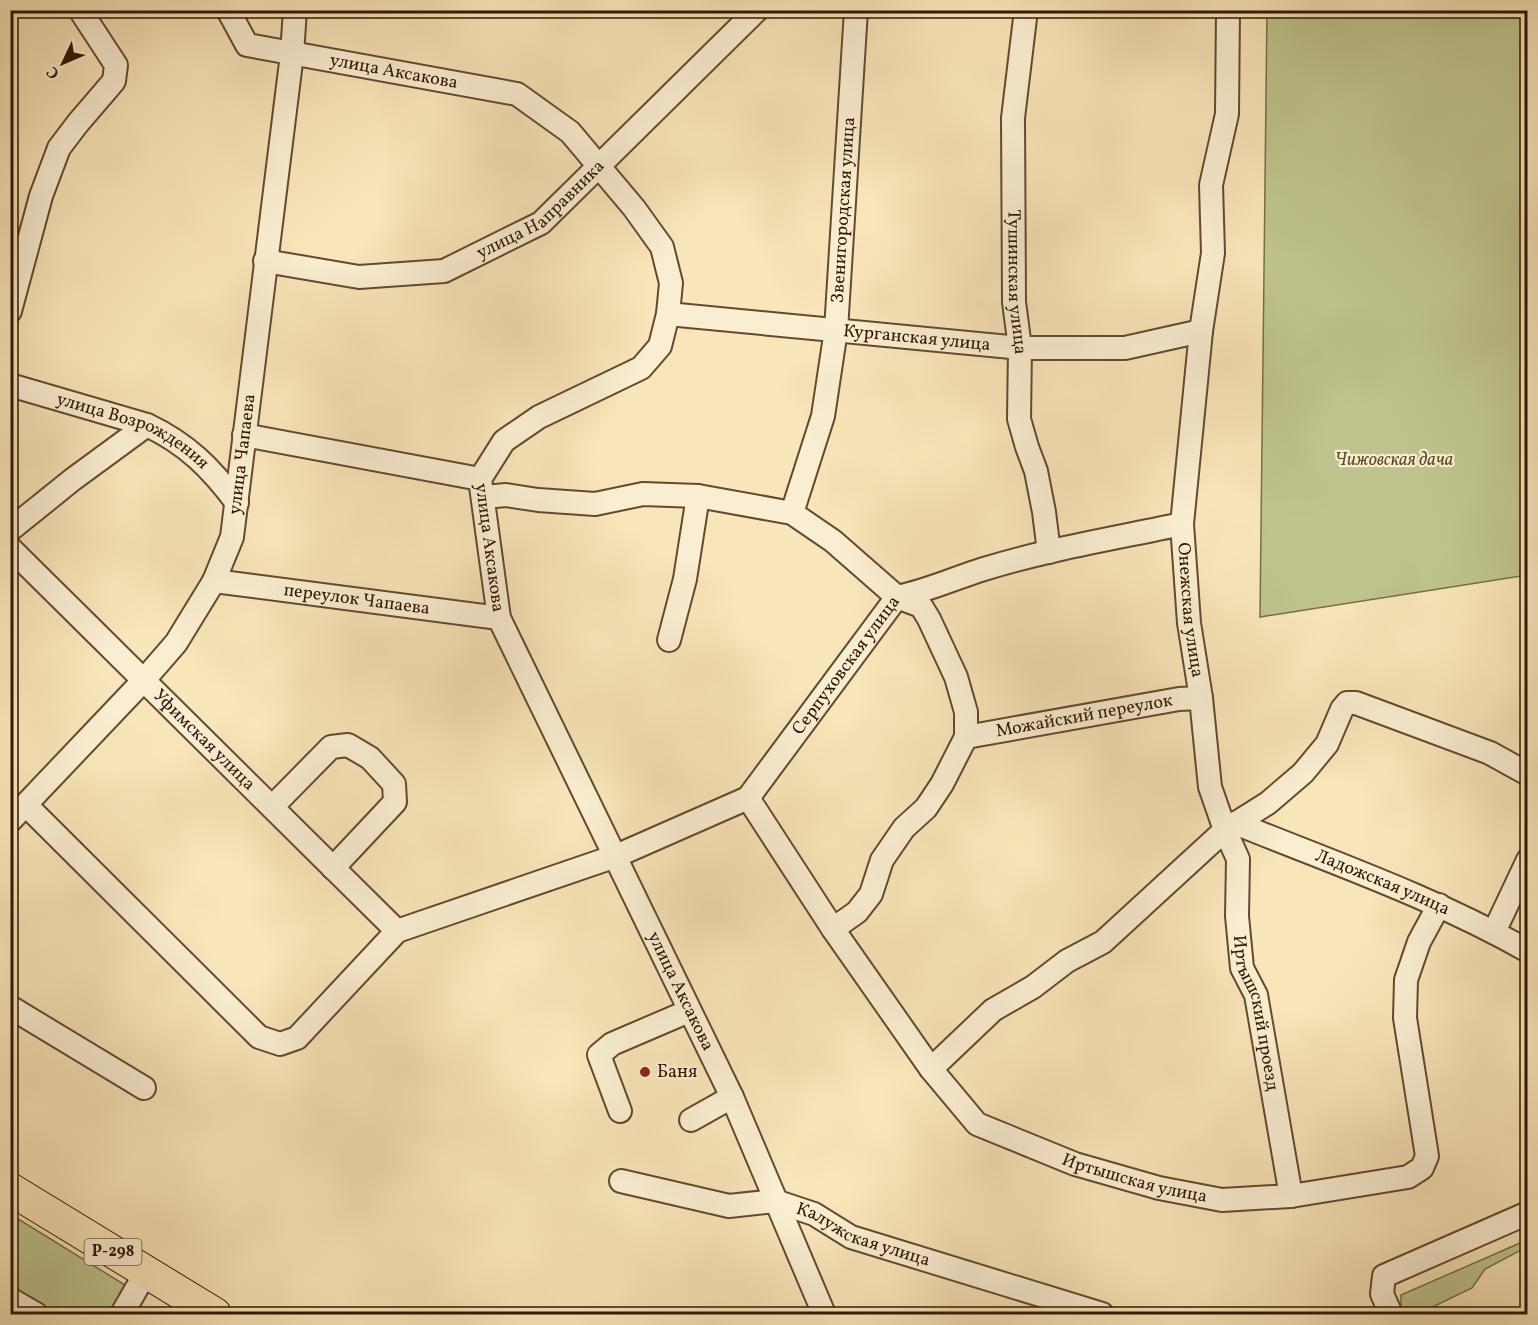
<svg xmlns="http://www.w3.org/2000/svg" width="1538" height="1325" font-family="Vollkorn,serif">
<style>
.green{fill:#bfc48e;stroke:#786e47;stroke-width:1.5}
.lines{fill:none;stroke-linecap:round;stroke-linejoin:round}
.minor-casing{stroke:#634a2e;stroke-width:26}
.highway-casing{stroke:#311700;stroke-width:34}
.minor{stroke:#faeed2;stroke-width:22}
.highway{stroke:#f8e5b9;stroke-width:32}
.poi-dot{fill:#8f2418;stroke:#faeed2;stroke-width:2}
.labels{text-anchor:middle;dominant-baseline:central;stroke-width:4.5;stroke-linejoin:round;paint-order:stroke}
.shield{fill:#faeed2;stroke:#6d583f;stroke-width:1.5}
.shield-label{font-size:16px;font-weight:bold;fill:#311700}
.street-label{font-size:18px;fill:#311700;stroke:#faeed2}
.park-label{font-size:18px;font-style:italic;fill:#5c4b2b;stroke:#faeed2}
.poi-label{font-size:18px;fill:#311700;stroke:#faeed2;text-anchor:start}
</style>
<rect width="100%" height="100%" fill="#f8e5b9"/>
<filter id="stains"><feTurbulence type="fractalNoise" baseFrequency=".00333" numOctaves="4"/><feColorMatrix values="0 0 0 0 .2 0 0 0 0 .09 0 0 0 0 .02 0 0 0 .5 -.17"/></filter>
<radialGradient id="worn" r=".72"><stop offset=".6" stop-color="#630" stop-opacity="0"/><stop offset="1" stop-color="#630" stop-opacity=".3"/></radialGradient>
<!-- green -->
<g class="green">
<path d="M 1267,11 L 1527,11 L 1527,575 L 1260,617 Z"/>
<path d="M 10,1214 L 125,1285 L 127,1291 L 112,1314 L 48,1314 L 11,1291 Z"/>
<path d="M 1527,1240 L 1527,1247 L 1485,1269 L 1472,1288 L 1418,1314 L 1401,1314 L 1401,1295 Z"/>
</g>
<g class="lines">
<defs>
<g id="minor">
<path id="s1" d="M 228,10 L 247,45 L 517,94 L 570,132 L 634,208 L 662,247 L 671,283 L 668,314 L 660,346 L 641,368 L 539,417 L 504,441 L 480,479 L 499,618 L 732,1097 L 824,1314"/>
<path id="s2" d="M 1026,10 L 1013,118 L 1014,302 L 1020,348 L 1019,419 L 1027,447 L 1036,471 L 1044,512 L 1049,552"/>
<path id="s3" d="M 1228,10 L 1227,114 L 1211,185 L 1213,253 L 1201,331 L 1182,524 L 1189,623 L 1201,698 L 1210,787 L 1225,830 L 1238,859 L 1237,916 L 1242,968 L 1256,995 L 1291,1196"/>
<path id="s4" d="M 265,261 L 359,277 L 444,271 L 541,223 L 757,10"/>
<path d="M 10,311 L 41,196 L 59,148 L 78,123 L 114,81 L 116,65 L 80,10"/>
<path id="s5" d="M 668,314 L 1020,348 L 1125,348 L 1201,331"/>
<path id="s6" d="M 10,385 L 147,425 C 187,444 211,468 237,503"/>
<path d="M 244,435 L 480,479"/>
<path d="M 484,497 L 506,495 L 538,500 L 595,504 L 643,494 L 698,496 L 792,513 L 833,541 L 897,597 L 921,606 L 929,619 L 956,677 L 966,712 L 966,737 L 942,784 L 926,808 L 904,828 L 882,860 L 871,894 L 857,912 L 833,929"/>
<path id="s7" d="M 792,513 L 823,416 L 836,330 L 856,10"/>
<path d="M 10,530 L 72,480 L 147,425"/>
<path id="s8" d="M 10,548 L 397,931"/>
<path id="s9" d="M 214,581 L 499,618"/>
<path d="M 669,640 L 685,579 L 698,496"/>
<path id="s10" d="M 966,737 L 1179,699 L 1201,698"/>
<path id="s11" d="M 748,798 L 833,929 L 931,1069 L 977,1124 L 1075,1164 L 1159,1188 L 1222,1200 L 1291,1196 L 1408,1177 L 1422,1168 L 1427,1156 L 1405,1018 L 1406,980 L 1419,942 L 1439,905"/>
<path id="s12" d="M 26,805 L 259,1037 L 280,1044 L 297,1038 L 397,931 L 616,856 L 748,798 L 897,597 C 927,591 955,578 984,569 C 1049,549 1116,538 1182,524"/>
<path d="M 272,807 L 331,747 L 348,745 L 370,758 L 394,784 L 395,802 L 333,868"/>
<path id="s13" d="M 10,821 L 143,681 L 176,643 L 214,581 L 232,537 L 292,54 L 295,10"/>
<path id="s14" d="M 1235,823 C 1334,863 1435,898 1528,951"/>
<path d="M 1494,932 L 1528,860"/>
<path d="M 10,1007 L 144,1088"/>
<path d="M 931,1069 L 993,1010 L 1033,987 L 1067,961 L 1103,942 L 1225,830 L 1268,803 L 1303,773 L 1327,744 L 1342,709 L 1347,703 L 1356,703 L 1490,753 L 1528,774"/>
<path d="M 620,1111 L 599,1055 L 612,1044 L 689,1011"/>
<path d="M 691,1120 L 732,1097"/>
<path id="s15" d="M 621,1181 L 729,1206 L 775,1201 L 814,1214 L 851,1237 L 1102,1314"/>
<path d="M 10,1299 L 36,1314"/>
<path d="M 122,1314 L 146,1272"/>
<path d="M 1391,1314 L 1382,1294 L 1384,1276 L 1528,1213"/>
</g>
<path id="highway" d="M 10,1189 L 215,1314"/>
</defs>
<!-- minor casing -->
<use href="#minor" class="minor-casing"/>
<!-- highway casing -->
<use href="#highway" class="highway-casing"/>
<!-- minor -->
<use href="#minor" class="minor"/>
<!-- highway -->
<use href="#highway" class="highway"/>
</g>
<!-- markers -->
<circle class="poi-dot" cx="645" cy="1072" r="6"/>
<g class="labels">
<!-- shield labels -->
<rect class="shield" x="84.5" y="1239" width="57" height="26" rx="4.5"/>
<g class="shield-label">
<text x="113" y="1252">Р-298</text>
</g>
<!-- street labels -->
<g class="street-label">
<text stroke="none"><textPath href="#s1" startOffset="189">улица Аксакова</textPath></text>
<text stroke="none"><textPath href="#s4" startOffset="296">улица Направника</textPath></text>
<text stroke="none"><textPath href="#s7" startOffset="309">Звенигородская улица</textPath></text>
<text stroke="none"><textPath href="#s2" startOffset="273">Тушинская улица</textPath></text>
<text stroke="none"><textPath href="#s5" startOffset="250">Курганская улица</textPath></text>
<text stroke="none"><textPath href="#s6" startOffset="132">улица Возрождения</textPath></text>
<text stroke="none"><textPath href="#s13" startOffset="447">улица Чапаева</textPath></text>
<text stroke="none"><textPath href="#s1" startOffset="927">улица Аксакова</textPath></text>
<text stroke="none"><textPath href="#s9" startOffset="144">переулок Чапаева</textPath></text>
<text stroke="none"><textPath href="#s3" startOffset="604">Онежская улица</textPath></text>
<text stroke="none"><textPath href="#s12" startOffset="1056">Серпуховская улица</textPath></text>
<text stroke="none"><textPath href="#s10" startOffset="120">Можайский переулок</textPath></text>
<text stroke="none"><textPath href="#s8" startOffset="273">Уфимская улица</textPath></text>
<text stroke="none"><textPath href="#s14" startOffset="159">Ладожская улица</textPath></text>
<text stroke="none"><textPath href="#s1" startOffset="1413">улица Аксакова</textPath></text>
<text stroke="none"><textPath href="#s3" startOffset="1016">Иртышский проезд</textPath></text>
<text stroke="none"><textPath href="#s11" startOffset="566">Иртышская улица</textPath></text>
<text stroke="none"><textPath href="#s15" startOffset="252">Калужская улица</textPath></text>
</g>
<!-- park labels -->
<g class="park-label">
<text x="1394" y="460">Чижовская дача</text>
</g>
<!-- poi labels -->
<g class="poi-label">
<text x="657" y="1072">Баня</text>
</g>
</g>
<!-- margin -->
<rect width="1538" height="1325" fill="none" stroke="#f8e5b9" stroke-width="36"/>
<rect x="12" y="12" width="1514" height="1301" fill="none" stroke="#311700" stroke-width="3"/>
<rect x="18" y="18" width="1502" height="1289" fill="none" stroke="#311700" stroke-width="1.5"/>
<!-- north arrow -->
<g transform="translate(63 63) rotate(226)" stroke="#faeed2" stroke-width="4.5" paint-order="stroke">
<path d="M0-4.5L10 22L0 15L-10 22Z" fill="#311700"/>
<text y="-9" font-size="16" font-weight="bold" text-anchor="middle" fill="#311700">С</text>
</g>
<rect width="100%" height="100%" filter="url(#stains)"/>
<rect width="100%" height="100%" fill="url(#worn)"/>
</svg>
